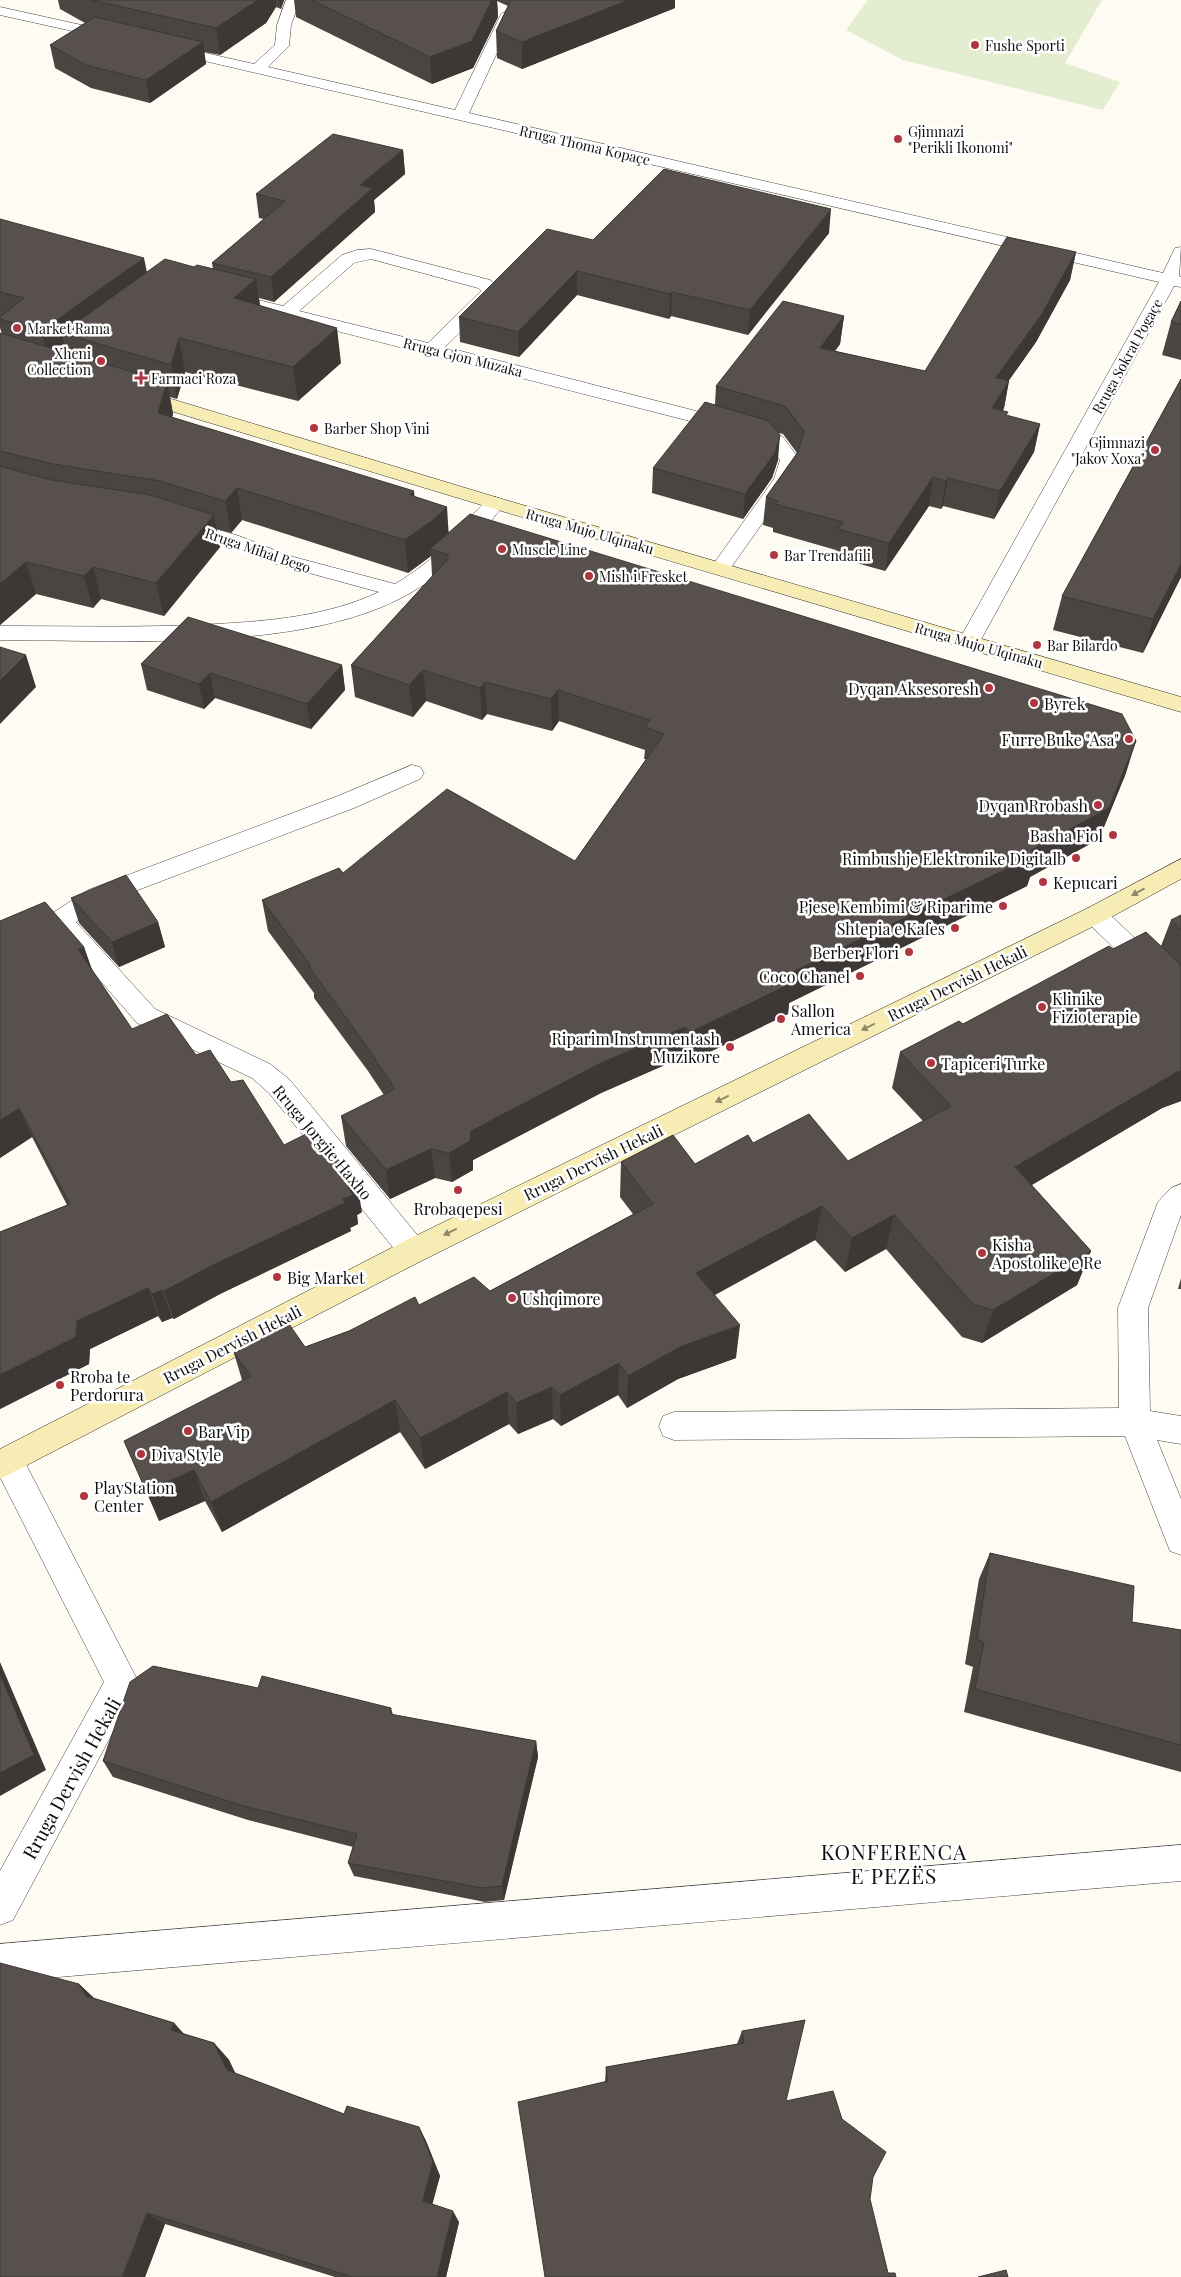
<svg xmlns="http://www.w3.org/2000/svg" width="1181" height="2277" font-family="'Playfair Display',serif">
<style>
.pitch{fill:#e4edd0}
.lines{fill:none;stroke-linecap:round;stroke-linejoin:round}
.minor-casing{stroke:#424242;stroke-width:1}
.secondary-casing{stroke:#313131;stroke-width:1}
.minor{fill:#fff;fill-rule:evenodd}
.secondary{fill:#f7edb4;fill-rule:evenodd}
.wall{fill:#4b4541;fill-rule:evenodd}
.shaded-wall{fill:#3d3835}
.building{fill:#57504c;stroke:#3d3835}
.oneway{fill:#8f896a}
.poi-dot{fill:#b13540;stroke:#fff;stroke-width:2}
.labels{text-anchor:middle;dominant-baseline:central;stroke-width:5;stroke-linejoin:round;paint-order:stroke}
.far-poi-label{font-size:14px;fill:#0f0f0f;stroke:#fff;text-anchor:start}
.far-street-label{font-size:14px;fill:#0f0f0f;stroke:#fff}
.poi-label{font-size:16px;fill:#0f0f0f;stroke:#fff;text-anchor:start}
.street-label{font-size:16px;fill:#0f0f0f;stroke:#fff}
.near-street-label{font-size:19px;fill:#0f0f0f;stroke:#fff}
.near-neighbourhood-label{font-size:21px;letter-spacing:1px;fill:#0f0f0f;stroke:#fff}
</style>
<rect width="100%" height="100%" fill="#fefbf2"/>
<!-- pitch -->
<path class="pitch" d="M 868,0 L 1102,0 L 1065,63 L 1120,82 L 1103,110 L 903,60 L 846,30 Z"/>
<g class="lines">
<defs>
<g id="minor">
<path d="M 286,0 L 300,0 L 291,25 L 289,46 L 268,67 L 455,110 L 501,14 L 508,10 L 515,14 L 469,113 L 1163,273 L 1175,248 L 1181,247 L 1179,276 L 1181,277 L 1181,287 L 1174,286 L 977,647 L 969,649 L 961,647 L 958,642 L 1159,282 L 170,53 L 163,49 L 170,45 L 254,64 L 275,45 L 277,25 Z"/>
<path d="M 0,7 L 113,32 L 120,36 L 113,40 L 0,15 Z"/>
<path d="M 371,249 L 490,280 L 500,288 L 496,297 L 445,347 L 747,424 L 782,436 L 800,460 L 794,479 L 727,573 L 720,575 L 713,573 L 710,569 L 774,479 L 780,460 L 768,444 L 733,432 L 219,301 L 216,297 L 219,293 L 225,292 L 283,306 L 342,255 L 357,250 ZM 371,259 L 478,288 L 481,291 L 428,343 L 299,311 L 354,263 Z"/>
<path d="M 495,497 L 502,499 L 505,503 L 502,507 C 475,542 444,575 405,596 C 300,653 118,640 0,640 L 0,626 C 72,626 144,628 216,624 C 271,621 328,616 379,592 L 276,564 L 225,544 L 175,529 L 172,525 L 175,521 L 182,519 L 189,521 L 239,536 L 290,556 L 395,584 C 415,572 432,559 448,543 C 460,532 481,500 495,497 Z"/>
<path d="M 412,765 L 420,767 L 424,773 L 420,779 L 354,808 L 106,902 L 76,922 L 155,1009 L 270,1064 L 289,1079 L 423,1242 L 427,1251 L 423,1260 L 413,1263 L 403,1260 L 269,1093 L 252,1078 L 137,1023 L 48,920 L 51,914 L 88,890 L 338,796 Z"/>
<path d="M 1095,906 L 1104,909 L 1181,982 L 1181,1007 L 1172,1004 L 1086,921 L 1083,915 L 1086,909 Z"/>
<path d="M 1181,1184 L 1181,1215 L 1148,1308 L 1150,1411 L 1181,1416 L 1181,1444 L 1157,1440 L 1181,1499 L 1181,1555 L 1170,1551 L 1125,1436 L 674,1440 L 663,1436 L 659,1426 L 663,1416 L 674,1412 L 1119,1408 L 1118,1308 L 1158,1202 L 1171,1188 Z"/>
<path d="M 8,1447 L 19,1451 L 139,1683 L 13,1920 L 0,1925 L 0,1871 L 104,1682 L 0,1477 L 0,1450 Z"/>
<path d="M 1181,1845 L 1181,1881 L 0,1982 L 0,1944 Z"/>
</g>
<g id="secondary">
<path d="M 135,388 L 502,499 L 1181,697 L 1181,712 L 488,507 L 128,398 L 126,394 L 128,390 Z"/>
<path d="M 1181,859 L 1181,879 L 1104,921 L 423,1260 L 0,1479 L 0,1449 L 403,1242 L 1086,909 Z"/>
</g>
</defs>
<!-- minor casing -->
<use href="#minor" class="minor-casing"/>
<!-- secondary casing -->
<use href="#secondary" class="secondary-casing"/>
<!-- minor -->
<use href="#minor" class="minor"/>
<!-- secondary -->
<use href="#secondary" class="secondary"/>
</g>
<!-- wall -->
<g class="wall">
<path d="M 58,0 L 284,0 L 281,9 L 276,7 L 266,23 L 220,55 L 204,52 L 206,64 L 150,103 L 91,88 L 55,68 L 50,45 L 85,23 L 60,9 Z"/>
<path d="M 294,0 L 675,0 L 675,8 L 522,69 L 497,58 L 496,31 L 508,6 L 497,1 L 498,17 L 473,68 L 432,84 L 296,17 Z"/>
<path d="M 403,150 L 405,174 L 374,200 L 375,212 L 274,302 L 259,298 L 260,306 L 341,363 L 298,401 L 185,372 L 177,399 L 170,397 L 173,414 L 172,417 L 415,497 L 449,532 L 1126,773 L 1099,839 L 1030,877 L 1027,886 L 789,1003 L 788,1014 L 689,1062 L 683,1057 L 601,1093 L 473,1160 L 473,1170 L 452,1182 L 435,1178 L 390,1199 L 346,1146 L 341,1116 L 384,1095 L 368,1071 L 314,998 L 314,993 L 268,931 L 262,900 L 343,873 L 575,861 L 646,759 L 644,759 L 645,750 L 559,721 L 552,731 L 487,714 L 482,720 L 426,701 L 413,717 L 355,697 L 351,665 L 432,576 L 431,556 L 408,573 L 242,520 L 231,533 L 216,529 L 220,547 L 164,616 L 101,599 L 93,608 L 36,594 L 0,625 L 0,333 L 2,334 L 0,328 L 0,219 L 147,272 L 194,267 L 213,269 L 212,263 L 264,219 L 259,218 L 256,194 ZM 65,348 L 67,353 L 61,351 Z"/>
<path d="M 829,233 L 748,335 L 671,316 L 669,319 L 577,295 L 519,357 L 460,342 L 459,317 L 593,240 Z"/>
<path d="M 1076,252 L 1070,280 L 1036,342 L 1009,380 L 1004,408 L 1003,410 L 1007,416 L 1040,424 L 1034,452 L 994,519 L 943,506 L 941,509 L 929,506 L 885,571 L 835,557 L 836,550 L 773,532 L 773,528 L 763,525 L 766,497 L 797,453 L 783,434 L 778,433 L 778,460 L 772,478 L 743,519 L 652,493 L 653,468 L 715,404 L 716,386 L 844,316 L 840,344 L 835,351 L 925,371 Z"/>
<path d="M 1181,301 L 1181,360 L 1162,355 L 1171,322 Z"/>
<path d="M 1181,379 L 1181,577 L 1143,653 L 1053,630 L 1062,596 Z"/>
<path d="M 141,664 L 342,665 L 345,690 L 311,729 L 215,698 L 204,709 L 147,690 Z"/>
<path d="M 71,898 L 158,922 L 165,947 L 119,967 L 79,923 Z"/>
<path d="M 1181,915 L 1181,1101 L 1162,1108 L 1032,1185 L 1091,1251 L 1077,1285 L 982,1343 L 962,1337 L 886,1249 L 845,1272 L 815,1240 L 715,1295 L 736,1358 L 678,1379 L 627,1408 L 618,1395 L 561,1426 L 553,1419 L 518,1434 L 509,1424 L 425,1469 L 400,1432 L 222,1532 L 205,1501 L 159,1521 L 242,1380 L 234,1353 L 305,1347 L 419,1305 L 490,1291 L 633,1214 L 620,1197 L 621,1162 L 695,1164 L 753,1143 L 848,1161 L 923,1121 L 892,1088 L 900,1052 L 963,1024 L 1113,949 L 1161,946 L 1171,920 Z"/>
<path d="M 84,947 L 92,971 L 132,1029 L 196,1055 L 231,1082 L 284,1145 L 362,1212 L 357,1215 L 358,1224 L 350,1228 L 351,1231 L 220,1294 L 174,1319 L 172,1318 L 162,1322 L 158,1316 L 90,1349 L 89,1364 L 0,1409 L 0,1232 L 67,1205 L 32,1137 L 0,1158 Z"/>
<path d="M 1181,1278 L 1181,1289 L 1178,1289 Z"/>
<path d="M 990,1553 L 1132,1622 L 1181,1630 L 1181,1772 L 964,1712 L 973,1667 L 965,1664 L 979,1579 Z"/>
<path d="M 258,1688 L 391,1708 L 393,1715 L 536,1741 L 538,1757 L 504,1900 L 485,1902 L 354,1876 L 348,1863 L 353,1847 L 248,1820 L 113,1777 L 103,1761 Z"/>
<path d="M 79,1984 L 94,1998 L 174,2023 L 184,2034 L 214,2043 L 229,2060 L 235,2073 L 344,2114 L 419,2127 L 426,2141 L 440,2176 L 432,2204 L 459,2222 L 446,2277 L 335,2277 L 165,2224 L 145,2277 Z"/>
<path d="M 805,2020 L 545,2277 L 605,2082 L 606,2067 L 737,2044 L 742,2031 Z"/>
</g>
<!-- shaded-wall -->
<g class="shaded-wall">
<path d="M 258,0 L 276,0 L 276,7 L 266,23 L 220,55 L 216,28 Z"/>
<path d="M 279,0 L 284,0 L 281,9 Z"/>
<path d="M 492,0 L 497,0 L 498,17 L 473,68 L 432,84 L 430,57 Z"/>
<path d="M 629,0 L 675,0 L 675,8 L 522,69 L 522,42 Z"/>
<path d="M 203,42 L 206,64 L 150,103 L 146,80 Z"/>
<path d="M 403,150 L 405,174 L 374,200 L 375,212 L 274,302 L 271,277 L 360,185 Z"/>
<path d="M 831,209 L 829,233 L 748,335 L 750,310 Z"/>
<path d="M 1076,252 L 1070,280 L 1036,342 L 991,406 L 996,378 Z"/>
<path d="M 144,258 L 150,287 L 62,333 L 65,348 L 48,360 L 41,331 Z"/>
<path d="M 577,271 L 577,295 L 519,357 L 518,332 Z"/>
<path d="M 256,279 L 261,313 L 234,298 Z"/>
<path d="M 672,292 L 671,316 L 669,319 L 670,294 Z"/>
<path d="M 844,316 L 840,344 L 817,376 L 820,348 Z"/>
<path d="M 337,328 L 341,363 L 298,401 L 293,367 Z"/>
<path d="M 179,338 L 185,372 L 177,399 L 171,365 Z"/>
<path d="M 1009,381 L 1004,408 L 987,436 L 992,408 Z"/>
<path d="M 167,382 L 173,414 L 164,445 L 158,413 Z"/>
<path d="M 1040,424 L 1034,452 L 994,519 L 1000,491 Z"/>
<path d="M 780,435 L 778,460 L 772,478 L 743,519 L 745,494 Z"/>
<path d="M 933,477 L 929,506 L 885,571 L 889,543 Z"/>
<path d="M 948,478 L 943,506 L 941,509 L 946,481 Z"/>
<path d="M 237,488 L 242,520 L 231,533 L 225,501 Z"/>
<path d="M 414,491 L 417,523 L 410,495 Z"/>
<path d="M 447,507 L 449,539 L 430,549 L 431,556 L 408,573 L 405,540 Z"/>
<path d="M 214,515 L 220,547 L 164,616 L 156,583 Z"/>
<path d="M 26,562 L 36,594 L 0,625 L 0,584 Z"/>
<path d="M 1181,564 L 1181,577 L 1143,653 L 1153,619 Z"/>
<path d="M 93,567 L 101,599 L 93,608 L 84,576 Z"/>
<path d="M 26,655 L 36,687 L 0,724 L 0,681 Z"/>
<path d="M 342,665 L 345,690 L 311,729 L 307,704 Z"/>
<path d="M 423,670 L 426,701 L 413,717 L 409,685 Z"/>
<path d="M 210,673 L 215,698 L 204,709 L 199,684 Z"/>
<path d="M 485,682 L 487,714 L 482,720 L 480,688 Z"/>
<path d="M 558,690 L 559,721 L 552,731 L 551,699 Z"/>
<path d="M 1136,741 L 1126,773 L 1099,839 L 1030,877 L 1027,886 L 789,1003 L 788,1014 L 689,1062 L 691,1032 L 780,978 L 1031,850 Z"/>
<path d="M 158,922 L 165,947 L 119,967 L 112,942 Z"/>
<path d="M 84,947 L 95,978 L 78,949 Z"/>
<path d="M 685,1027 L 683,1057 L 601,1093 L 473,1160 L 473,1170 L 452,1182 L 449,1153 L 471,1131 L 601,1063 Z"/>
<path d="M 1181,1071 L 1181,1101 L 1162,1108 L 1004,1201 L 1015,1167 L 1177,1072 Z"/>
<path d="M 19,1108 L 32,1137 L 0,1158 L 0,1120 Z"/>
<path d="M 431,1149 L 435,1178 L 390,1199 L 386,1170 Z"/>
<path d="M 357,1183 L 362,1212 L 357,1215 L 358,1224 L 350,1228 L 351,1231 L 220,1294 L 174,1319 L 164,1291 L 211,1266 L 343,1199 L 348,1187 Z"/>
<path d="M 822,1206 L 815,1240 L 694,1306 L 696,1273 Z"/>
<path d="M 894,1215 L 886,1249 L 845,1272 L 852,1238 Z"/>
<path d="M 1091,1251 L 1077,1285 L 982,1343 L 993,1310 Z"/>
<path d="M 148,1288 L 158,1316 L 90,1349 L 89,1364 L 0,1409 L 0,1375 L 77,1321 Z"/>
<path d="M 162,1290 L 172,1318 L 162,1322 L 152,1294 Z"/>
<path d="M 740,1325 L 736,1358 L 678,1379 L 627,1408 L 628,1376 L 680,1347 Z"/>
<path d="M 619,1363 L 618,1395 L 561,1426 L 560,1395 Z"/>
<path d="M 552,1387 L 553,1419 L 518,1434 L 516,1403 Z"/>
<path d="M 507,1392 L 509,1424 L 425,1469 L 420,1438 Z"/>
<path d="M 395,1400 L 400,1432 L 222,1532 L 211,1502 Z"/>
<path d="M 194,1470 L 205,1501 L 159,1521 L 146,1491 Z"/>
<path d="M 0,1662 L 46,1770 L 0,1796 Z"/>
<path d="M 536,1741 L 538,1757 L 504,1900 L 502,1886 Z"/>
<path d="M 79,1984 L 99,2003 L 86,1996 Z"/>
<path d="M 174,2023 L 190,2041 L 171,2030 Z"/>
<path d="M 214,2043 L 229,2060 L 242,2087 L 227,2070 Z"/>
<path d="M 419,2127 L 426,2141 L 440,2176 L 430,2213 L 423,2201 Z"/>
<path d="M 453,2211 L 459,2222 L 446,2277 L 437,2277 Z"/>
<path d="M 147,2213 L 165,2224 L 145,2277 L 122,2277 Z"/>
</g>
<!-- building -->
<g class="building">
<path d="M 91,0 L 258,0 L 216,28 Z"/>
<path d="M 312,0 L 492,0 L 472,41 L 430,57 Z"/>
<path d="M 511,0 L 629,0 L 522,42 L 496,31 Z"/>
<path d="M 95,17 L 203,42 L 146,80 L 86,65 L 50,45 Z"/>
<path d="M 333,134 L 403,150 L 360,185 L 373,188 L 271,277 L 212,263 L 285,201 L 256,194 Z"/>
<path d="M 664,169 L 831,209 L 750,310 L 672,292 L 670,294 L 577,271 L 518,332 L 459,317 L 547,229 L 593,240 Z"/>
<path d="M 0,219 L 144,258 L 41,331 L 0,319 L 0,317 L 24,298 L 0,292 Z"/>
<path d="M 1007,237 L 1076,252 L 1042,314 L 996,378 L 1009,381 L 992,408 L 1008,412 L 1006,415 L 1040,424 L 1000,491 L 948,478 L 946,481 L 933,477 L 889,543 L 838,529 L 843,522 L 775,504 L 778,501 L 766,497 L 798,452 L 804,431 L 785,406 L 716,386 L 783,301 L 844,316 L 820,348 L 925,371 Z"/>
<path d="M 165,259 L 194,267 L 197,265 L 256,279 L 234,298 L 337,328 L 293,367 L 179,338 L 171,365 L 62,333 Z"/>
<path d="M 1181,301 L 1181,324 L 1171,322 Z"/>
<path d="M 0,333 L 167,382 L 158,413 L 414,491 L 410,495 L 447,507 L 432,521 L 405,540 L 237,488 L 225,501 L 160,481 L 53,464 L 0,451 Z"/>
<path d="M 1181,379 L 1181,564 L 1153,619 L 1062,596 Z"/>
<path d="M 705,402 L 769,421 L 780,435 L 775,453 L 745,494 L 653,468 Z"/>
<path d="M 0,466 L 51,480 L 150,495 L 214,515 L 156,583 L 93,567 L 84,576 L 26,562 L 0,584 Z"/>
<path d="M 470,514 L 1122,714 L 1136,741 L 1109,808 L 1031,850 L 1036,855 L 780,978 L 792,983 L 691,1032 L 685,1027 L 601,1063 L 471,1131 L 470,1141 L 449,1153 L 431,1149 L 386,1170 L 341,1116 L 395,1089 L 363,1041 L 309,967 L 311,966 L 262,900 L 339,868 L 343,873 L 447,789 L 575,861 L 664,734 L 645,727 L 650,720 L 558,690 L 551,699 L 485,682 L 480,688 L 423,670 L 409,685 L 351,665 L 448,559 L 445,559 L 449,555 L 430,549 Z"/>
<path d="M 188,617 L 342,665 L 307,704 L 210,673 L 199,684 L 141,664 Z"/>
<path d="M 0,647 L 26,655 L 0,681 Z"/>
<path d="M 126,875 L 158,922 L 112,942 L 71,898 Z"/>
<path d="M 45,902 L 84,947 L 78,949 L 132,1029 L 167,1014 L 196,1055 L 210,1050 L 231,1082 L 243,1080 L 284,1145 L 314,1130 L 357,1183 L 348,1187 L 353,1195 L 343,1199 L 345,1203 L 211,1266 L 164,1291 L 162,1290 L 152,1294 L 148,1288 L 77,1321 L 76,1337 L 0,1375 L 0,1232 L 70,1204 L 19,1108 L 0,1120 L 0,921 Z"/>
<path d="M 1181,915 L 1181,929 L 1171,920 Z"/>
<path d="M 1146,932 L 1181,965 L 1181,1071 L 1177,1072 L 1015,1167 L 1091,1251 L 993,1310 L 973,1304 L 894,1215 L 852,1238 L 822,1206 L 696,1273 L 740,1325 L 680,1347 L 628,1376 L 619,1363 L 560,1395 L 552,1387 L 516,1403 L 507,1392 L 420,1438 L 395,1400 L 211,1502 L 194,1470 L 146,1491 L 124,1441 L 251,1376 L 234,1353 L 289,1324 L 305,1347 L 349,1331 L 415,1297 L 419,1305 L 474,1277 L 490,1291 L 653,1204 L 621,1162 L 673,1135 L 695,1164 L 748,1135 L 753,1143 L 809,1114 L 848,1161 L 951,1106 L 900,1052 L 959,1021 L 963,1024 L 1109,946 L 1113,949 Z"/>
<path d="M 990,1553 L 1134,1586 L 1132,1622 L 1181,1630 L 1181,1745 L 975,1689 L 984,1642 L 977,1640 Z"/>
<path d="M 153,1666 L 258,1688 L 262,1676 L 391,1708 L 390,1714 L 536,1741 L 502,1886 L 482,1888 L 348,1863 L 357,1834 L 240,1805 L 103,1761 L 130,1682 Z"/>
<path d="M 0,1674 L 34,1755 L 0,1773 Z"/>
<path d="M 0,1963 L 79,1984 L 86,1996 L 174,2023 L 171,2030 L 214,2043 L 227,2070 L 344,2114 L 347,2106 L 419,2127 L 433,2162 L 423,2201 L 453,2211 L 437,2277 L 353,2277 L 147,2213 L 122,2277 L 0,2277 Z"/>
<path d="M 805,2020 L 786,2101 L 833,2091 L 842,2119 L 886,2152 L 873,2177 L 870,2199 L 888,2273 L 895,2273 L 896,2277 L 545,2277 L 518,2102 L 608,2081 L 606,2067 L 744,2043 L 742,2031 Z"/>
<path d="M 1006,2270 L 1008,2277 L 978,2277 Z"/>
</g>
<!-- one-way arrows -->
<defs><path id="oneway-solid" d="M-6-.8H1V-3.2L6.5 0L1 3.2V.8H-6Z" transform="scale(1.25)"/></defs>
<g class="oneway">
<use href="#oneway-solid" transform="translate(1138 892) rotate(151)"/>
<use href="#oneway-solid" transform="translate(868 1027) rotate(154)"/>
<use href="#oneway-solid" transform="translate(722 1099) rotate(154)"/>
<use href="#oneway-solid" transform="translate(450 1232) rotate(154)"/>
</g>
<!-- markers -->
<g class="poi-dot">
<circle cx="975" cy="45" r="5"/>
<circle cx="898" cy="139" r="5"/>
<circle cx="17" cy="328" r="5"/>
<circle cx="101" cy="361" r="5"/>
<path d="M138.5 370.5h5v5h5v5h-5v5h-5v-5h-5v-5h5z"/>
<circle cx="314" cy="428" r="5"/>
<circle cx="1155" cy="450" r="5"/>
<circle cx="502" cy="549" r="5"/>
<circle cx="774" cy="555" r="5"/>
<circle cx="589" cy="576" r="5"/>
<circle cx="1037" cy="645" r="5"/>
<circle cx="989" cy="688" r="5"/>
<circle cx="1034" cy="703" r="5"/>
<circle cx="1129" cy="739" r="5"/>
<circle cx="1098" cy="805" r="5"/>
<circle cx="1113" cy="835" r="5"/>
<circle cx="1076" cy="858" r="5"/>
<circle cx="1043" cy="882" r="5"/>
<circle cx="1003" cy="906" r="5"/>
<circle cx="955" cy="928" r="5"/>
<circle cx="909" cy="952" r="5"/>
<circle cx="860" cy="976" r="5"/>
<circle cx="1042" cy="1007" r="5"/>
<circle cx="781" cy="1019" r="5"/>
<circle cx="730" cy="1047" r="5"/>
<circle cx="931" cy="1063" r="5"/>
<circle cx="458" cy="1190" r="5"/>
<circle cx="982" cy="1253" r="5"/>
<circle cx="277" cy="1277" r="5"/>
<circle cx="512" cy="1298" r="5"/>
<circle cx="60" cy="1385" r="5"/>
<circle cx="188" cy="1431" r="5"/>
<circle cx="141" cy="1454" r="5"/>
<circle cx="84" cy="1496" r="5"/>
</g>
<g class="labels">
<!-- far-poi labels -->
<g class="far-poi-label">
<text x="985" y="45">Fushe Sporti</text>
<text x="908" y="131">Gjimnazi<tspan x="908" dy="16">"Perikli Ikonomi"</tspan></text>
<text x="27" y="328">Market Rama</text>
<text x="91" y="353" text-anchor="end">Xheni<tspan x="91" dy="16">Collection</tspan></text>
<text x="151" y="378">Farmaci Roza</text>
<text x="324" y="428">Barber Shop Vini</text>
<text x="1145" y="442" text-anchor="end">Gjimnazi<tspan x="1145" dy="16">"Jakov Xoxa"</tspan></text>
<text x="512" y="549">Muscle Line</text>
<text x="784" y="555">Bar Trendafili</text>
<text x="599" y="576">Mish i Fresket</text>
<text x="1047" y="645">Bar Bilardo</text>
</g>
<!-- far-street labels -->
<g class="far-street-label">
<text transform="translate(585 145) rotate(13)">Rruga Thoma Kopaçe</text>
<text transform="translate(1127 356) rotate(-61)">Rruga Sokrat Pogaçe</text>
<text transform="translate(463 357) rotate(14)">Rruga Gjon Muzaka</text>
<text transform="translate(590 531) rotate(16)">Rruga Mujo Ulqinaku</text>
<text transform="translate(258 550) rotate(19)">Rruga Mihal Bego</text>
<text transform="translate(979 645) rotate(16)">Rruga Mujo Ulqinaku</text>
</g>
<!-- poi labels -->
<g class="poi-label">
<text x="979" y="688" text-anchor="end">Dyqan Aksesoresh</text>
<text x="1044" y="703">Byrek</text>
<text x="1119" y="739" text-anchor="end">Furre Buke "Asa"</text>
<text x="1088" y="805" text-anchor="end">Dyqan Rrobash</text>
<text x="1103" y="835" text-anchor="end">Basha Fiol</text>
<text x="1066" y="858" text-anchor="end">Rimbushje Elektronike Digitalb</text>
<text x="1053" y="882">Kepucari</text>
<text x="993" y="906" text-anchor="end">Pjese Kembimi &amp; Riparime</text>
<text x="945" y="928" text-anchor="end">Shtepia e Kafes</text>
<text x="899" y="952" text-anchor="end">Berber Flori</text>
<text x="850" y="976" text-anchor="end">Coco Chanel</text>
<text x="1052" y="998">Klinike<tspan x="1052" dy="18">Fizioterapie</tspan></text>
<text x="791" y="1010">Sallon<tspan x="791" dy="18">America</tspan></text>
<text x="720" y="1038" text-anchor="end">Riparim Instrumentash<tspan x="720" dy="18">Muzikore</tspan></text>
<text x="941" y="1063">Tapiceri Turke</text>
<text x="458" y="1208" text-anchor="middle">Rrobaqepesi</text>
<text x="992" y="1244">Kisha<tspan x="992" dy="18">Apostolike e Re</tspan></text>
<text x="287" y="1277">Big Market</text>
<text x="522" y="1298">Ushqimore</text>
<text x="70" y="1376">Rroba te<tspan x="70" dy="18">Perdorura</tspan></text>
<text x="198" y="1431">Bar Vip</text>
<text x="151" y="1454">Diva Style</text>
<text x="94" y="1487">PlayStation<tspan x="94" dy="18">Center</tspan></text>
</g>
<!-- street labels -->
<g class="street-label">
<text transform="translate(957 983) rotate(-26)">Rruga Dervish Hekali</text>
<text transform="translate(323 1142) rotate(50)">Rruga Jorgjie Haxho</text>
<text transform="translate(593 1162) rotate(-26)">Rruga Dervish Hekali</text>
<text transform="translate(232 1344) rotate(-27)">Rruga Dervish Hekali</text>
</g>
<!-- near-street labels -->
<g class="near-street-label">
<text transform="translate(71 1778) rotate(-61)">Rruga Dervish Hekali</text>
</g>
<!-- near-neighbourhood labels -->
<g class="near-neighbourhood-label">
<text x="894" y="1851">KONFERENCA<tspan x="894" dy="24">E PEZËS</tspan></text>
</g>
</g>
</svg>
